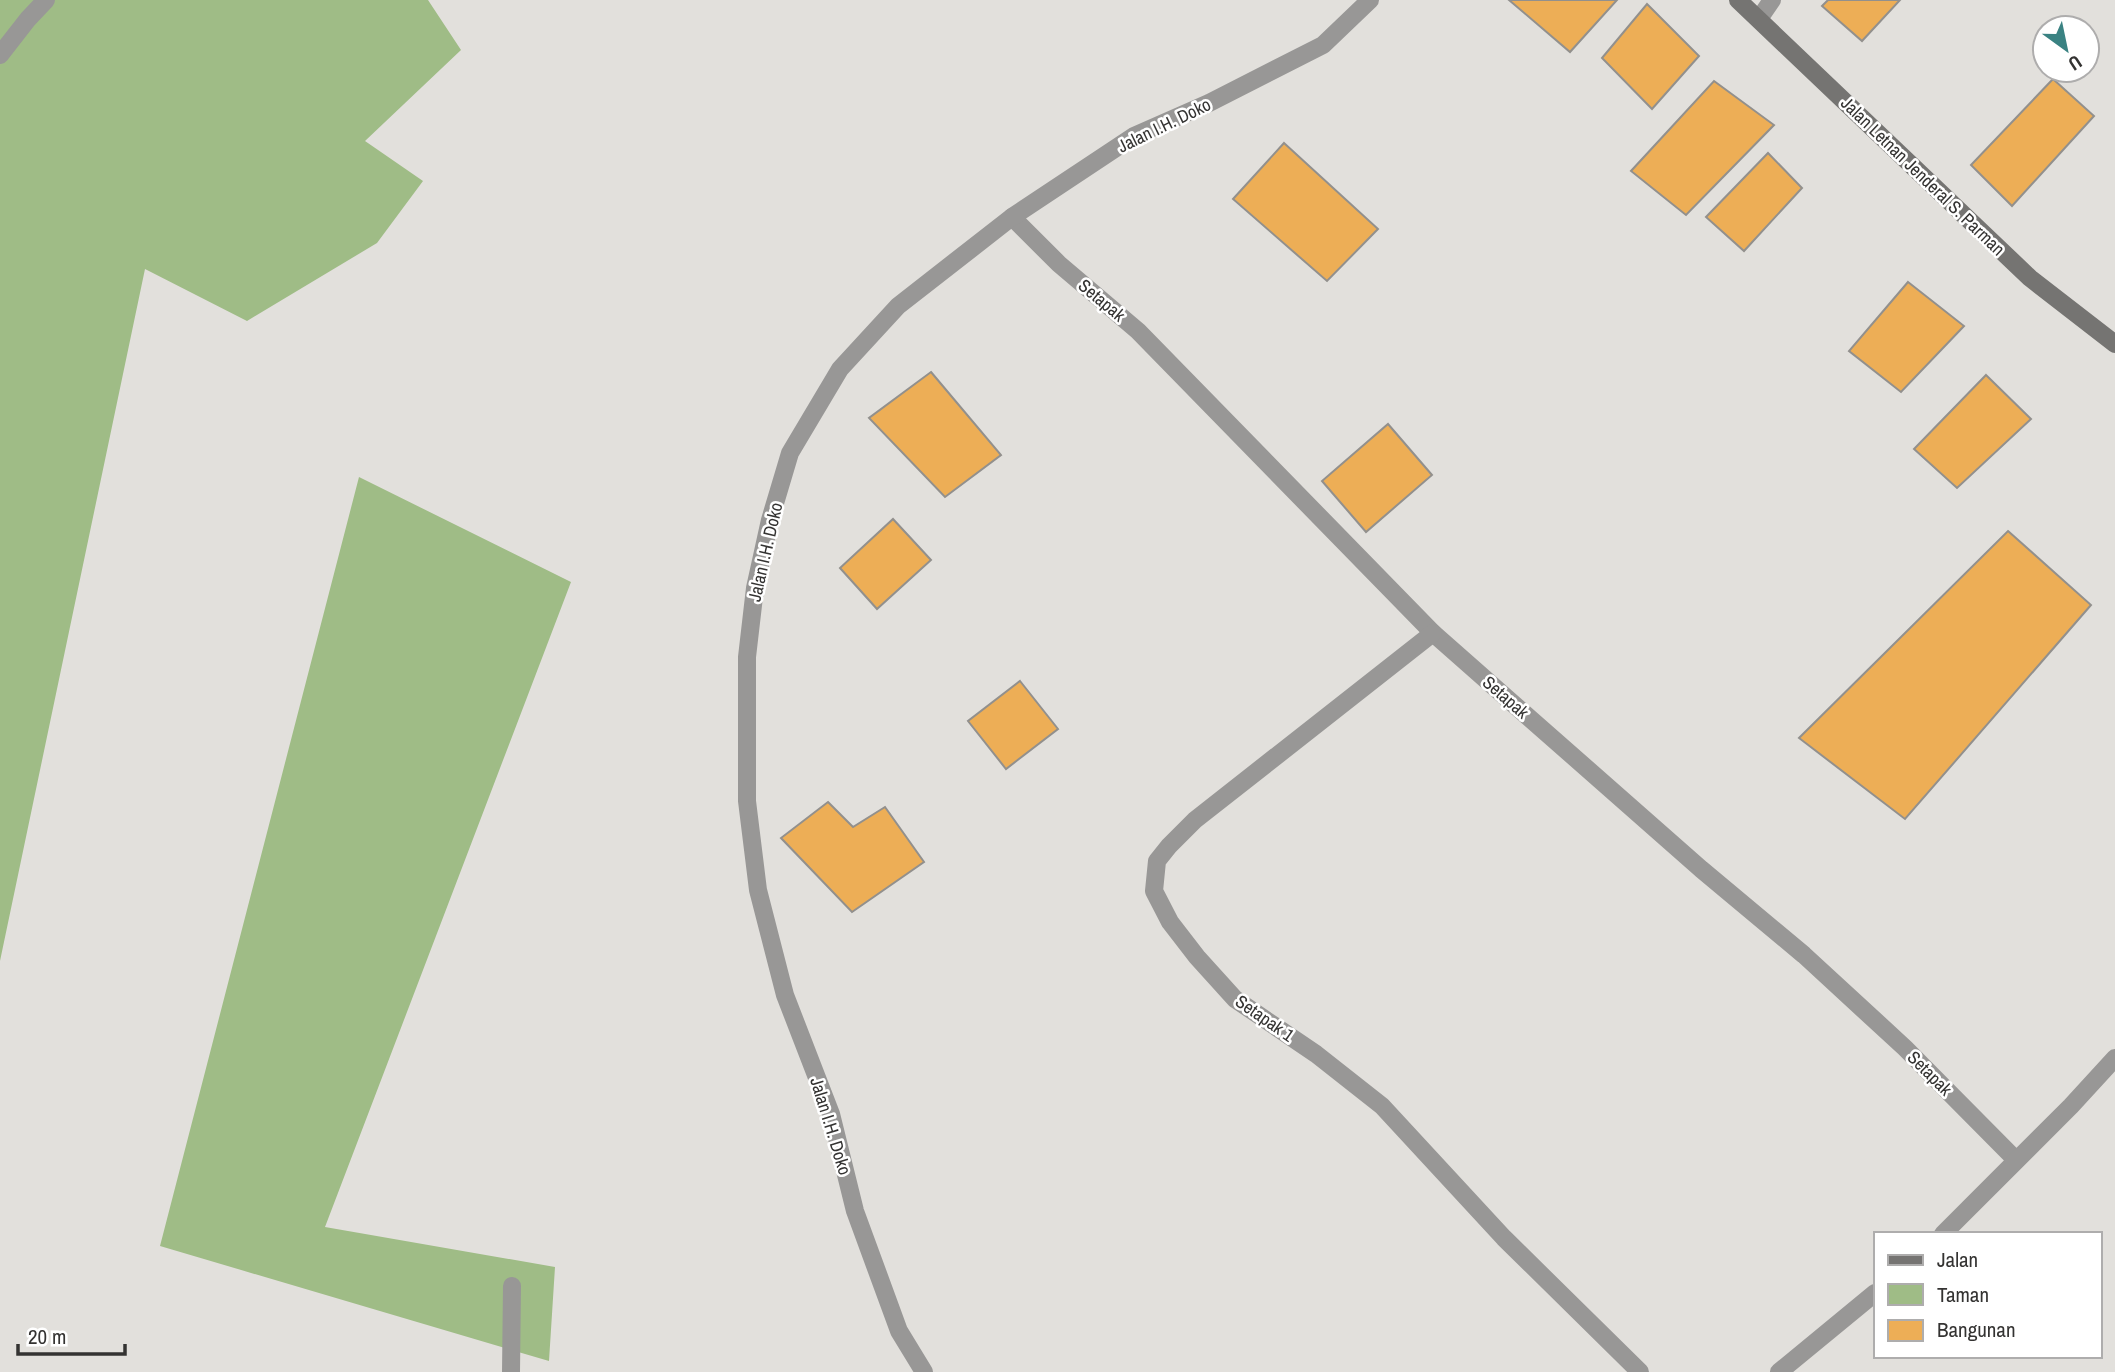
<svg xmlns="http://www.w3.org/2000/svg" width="2115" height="1372" font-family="'Archivo Narrow',sans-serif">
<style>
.green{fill:#9fbc86}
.building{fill:#edae56;stroke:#92908d;stroke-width:2}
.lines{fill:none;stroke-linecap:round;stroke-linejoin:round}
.street{stroke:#989796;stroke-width:18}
.secondary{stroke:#757472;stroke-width:18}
.labels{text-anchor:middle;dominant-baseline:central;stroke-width:5;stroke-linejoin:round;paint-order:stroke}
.street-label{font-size:18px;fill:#343332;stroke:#fff}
</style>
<rect width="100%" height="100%" fill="#e2e0dc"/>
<!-- green -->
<g class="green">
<path d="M 0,0 L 428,0 L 461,50 L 365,141 L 423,181 L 377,243 L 247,321 L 145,269 L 0,961 Z"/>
<path d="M 359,477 L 571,582 L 325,1227 L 555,1267 L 549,1361 L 160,1246 Z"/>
</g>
<!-- building -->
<g class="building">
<path d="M 1509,0 L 1617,0 L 1570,52 Z"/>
<path d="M 1828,0 L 1900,0 L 1862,41 L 1822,6 Z"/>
<path d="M 1647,4 L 1699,56 L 1652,109 L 1602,58 Z"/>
<path d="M 2053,79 L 2094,116 L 2012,206 L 1971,165 Z"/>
<path d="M 1714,81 L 1774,125 L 1686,215 L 1631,171 Z"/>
<path d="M 1284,143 L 1378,229 L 1327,281 L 1233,199 Z"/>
<path d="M 1768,153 L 1802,188 L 1744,251 L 1706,217 Z"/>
<path d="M 1908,282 L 1964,326 L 1901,392 L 1849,351 Z"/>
<path d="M 931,372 L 1001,455 L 945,497 L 869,418 Z"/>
<path d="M 1986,375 L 2031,419 L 1957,488 L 1914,449 Z"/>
<path d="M 1388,424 L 1432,475 L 1366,532 L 1322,481 Z"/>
<path d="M 893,519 L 931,560 L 877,609 L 840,568 Z"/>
<path d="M 2008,531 L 2091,605 L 1905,819 L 1799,738 Z"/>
<path d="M 1020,681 L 1058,729 L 1006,769 L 968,721 Z"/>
<path d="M 828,802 L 853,827 L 885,807 L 924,862 L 852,912 L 781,838 Z"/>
</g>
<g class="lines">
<!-- street -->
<g class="street">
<path d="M 1759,19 L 1772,0"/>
<path d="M 0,55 L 28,19 L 46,0"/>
<path d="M 1012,217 L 1059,264 L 1138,331 L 1433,633 L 1701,869 L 1804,955 L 1905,1048 L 2016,1160"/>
<path d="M 1433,633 L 1195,820 L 1169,846 L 1157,861 L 1154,891 L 1170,922 L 1197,957 L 1235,999 L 1316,1054 L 1382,1106 L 1504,1238 L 1640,1372"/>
<path d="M 1943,1234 L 2071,1106 L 2115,1058"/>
<path d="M 511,1372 L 512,1286"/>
<path d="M 924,1372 L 899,1331 L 855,1211 L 831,1114 L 785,995 L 758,890 L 747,801 L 747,657 L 755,588 L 770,520 L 790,453 L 840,369 L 898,306 L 1012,217 L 1134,136 L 1209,103 L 1323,45 L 1370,0"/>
<path d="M 1779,1372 L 1875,1293"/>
</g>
<!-- secondary -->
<path class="secondary" d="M 1738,0 L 2030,278 L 2115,344"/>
</g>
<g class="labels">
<!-- street labels -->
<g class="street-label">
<text transform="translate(1164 125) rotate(-26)">Jalan I.H. Doko</text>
<text transform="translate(1923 176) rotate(44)">Jalan Letnan Jenderal S. Parman</text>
<text transform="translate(1102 300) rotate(40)">Setapak</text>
<text transform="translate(765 552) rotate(-77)">Jalan I.H. Doko</text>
<text transform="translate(1506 697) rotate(41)">Setapak</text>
<text transform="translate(1265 1018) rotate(35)">Setapak 1</text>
<text transform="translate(1930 1073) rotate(45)">Setapak</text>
<text transform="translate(831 1126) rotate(73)">Jalan I.H. Doko</text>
</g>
</g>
<!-- legend -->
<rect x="1874" y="1232" width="228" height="126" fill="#ffffff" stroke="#aeadad" stroke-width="2"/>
<rect x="1888" y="1255" width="35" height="10" fill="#757472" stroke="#aeadad" stroke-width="2"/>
<text x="1937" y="1267" font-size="21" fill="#343332">Jalan</text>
<rect x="1888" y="1284" width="35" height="21" fill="#9fbc86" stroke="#aeadad" stroke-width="2"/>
<text x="1937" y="1302" font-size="21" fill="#343332">Taman</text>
<rect x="1888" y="1320" width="35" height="21" fill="#edae56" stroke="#aeadad" stroke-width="2"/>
<text x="1937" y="1337" font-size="21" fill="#343332">Bangunan</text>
<!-- north arrow -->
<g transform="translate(2066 49) rotate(147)"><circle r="33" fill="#ffffff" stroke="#aeadad" stroke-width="2"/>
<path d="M0-5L12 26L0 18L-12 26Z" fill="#3a8282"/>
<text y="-10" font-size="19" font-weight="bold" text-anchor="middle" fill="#343332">U</text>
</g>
<!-- scale -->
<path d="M18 1344v10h107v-10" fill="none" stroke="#343332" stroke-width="3.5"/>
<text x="28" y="1344" font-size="21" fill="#343332" stroke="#ffffff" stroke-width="5" paint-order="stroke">20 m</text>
</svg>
